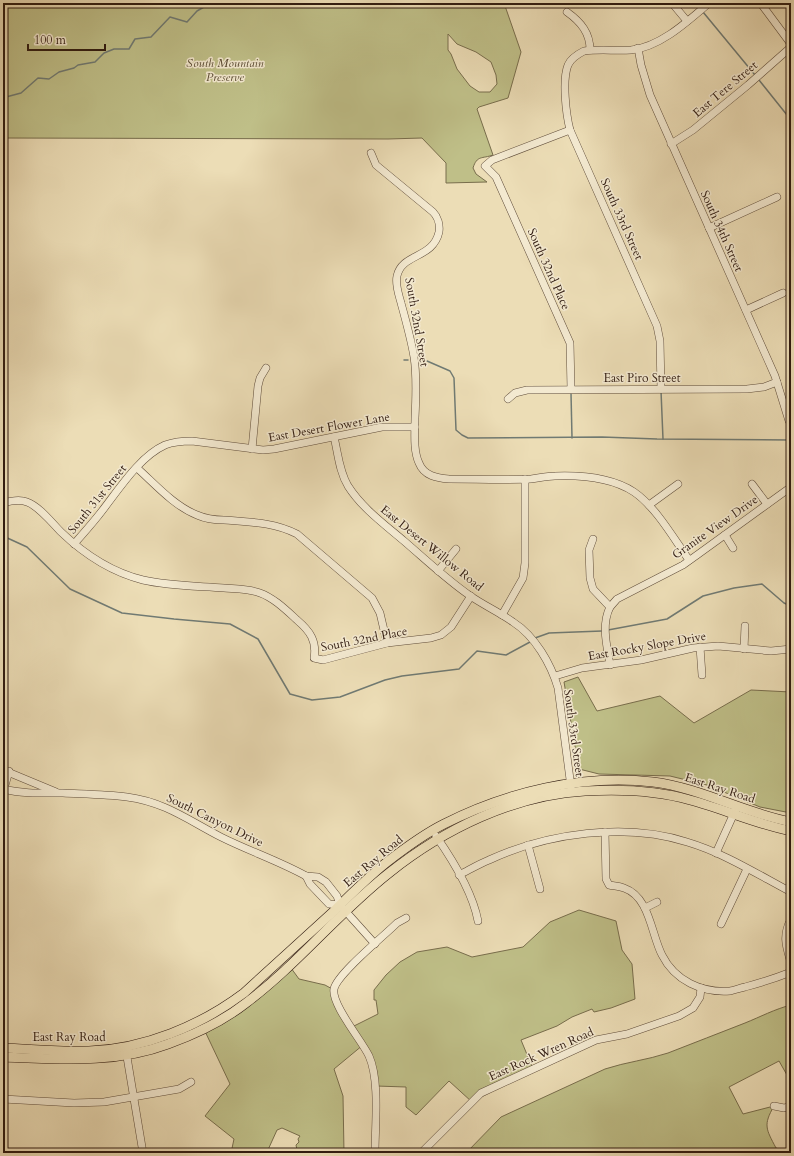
<svg xmlns="http://www.w3.org/2000/svg" width="794" height="1156" font-family="Cardo,serif">
<style>
.green{fill:#bfbf88;stroke:#786d4c;fill-rule:evenodd}
.lines{fill:none;stroke-linecap:round;stroke-linejoin:round}
.stream{stroke:#707a73;stroke-width:1.5}
.minor-casing{stroke:#5f4c3a;stroke-width:8}
.major-casing{stroke:#301b10;stroke-width:10}
.minor{stroke:#f3e9d0;stroke-width:7}
.major{stroke:#ecddb6;stroke-width:9}
.labels{text-anchor:middle;dominant-baseline:central;stroke-width:3;stroke-linejoin:round;paint-order:stroke}
.park-label{font-size:12px;font-style:italic;fill:#5b4c34;stroke:#f3e9d0}
.street-label{font-size:12px;fill:#301b10;stroke:#f3e9d0}
</style>
<rect width="100%" height="100%" fill="#ecddb6"/>
<filter id="stains"><feTurbulence type="fractalNoise" baseFrequency=".005" numOctaves="4"/><feColorMatrix values="0 0 0 0 .2 0 0 0 0 .09 0 0 0 0 .02 0 0 0 .5 -.17"/></filter>
<radialGradient id="worn" r=".72"><stop offset=".6" stop-color="#630" stop-opacity="0"/><stop offset="1" stop-color="#630" stop-opacity=".3"/></radialGradient>
<!-- green -->
<g class="green">
<path d="M 3,3 L 504,3 L 521,52 L 508,98 L 479,107 L 477,109 L 493,155 C 482,159 477,155 473,168 L 476,174 L 487,182 L 446,183 L 446,163 L 422,138 L 388,139 L 3,138 ZM 448,34 L 457,44 L 476,52 L 491,62 L 496,75 L 497,84 L 490,92 L 479,92 L 470,86 L 457,69 L 451,54 L 448,50 Z"/>
<path d="M 578,677 L 597,711 L 660,696 L 694,723 L 751,690 L 791,692 L 791,813 L 760,807 L 707,785 L 670,776 L 599,774 L 579,769 L 564,682 Z"/>
<path d="M 579,910 L 616,921 L 622,950 L 632,964 L 635,999 L 611,1008 L 594,1012 L 592,1009 L 572,1017 L 557,1026 L 521,1040 L 533,1069 L 472,1102 L 449,1081 L 416,1115 L 406,1107 L 406,1087 L 376,1086 L 363,1045 L 334,1069 L 343,1096 L 344,1153 L 295,1153 L 297,1150 L 296,1145 L 299,1142 L 298,1139 L 300,1136 L 282,1128 L 277,1130 L 267,1152 L 261,1149 L 259,1153 L 231,1153 L 234,1139 L 205,1116 L 230,1084 L 202,1025 C 233,1009 261,987 291,968 L 299,979 L 325,985 L 334,990 L 352,1027 L 378,1014 L 376,1000 L 374,1000 L 374,990 L 386,975 L 400,962 L 417,952 L 447,947 L 472,957 L 523,947 L 550,922 Z"/>
<path d="M 791,1005 L 791,1082 L 779,1061 L 729,1087 L 743,1114 L 774,1106 C 763,1125 766,1129 776,1148 L 791,1153 L 466,1153 L 501,1117 L 605,1069 C 626,1062 647,1060 668,1053 C 694,1043 719,1033 745,1023 C 760,1017 775,1009 791,1005 Z"/>
</g>
<g class="lines">
<!-- stream -->
<g class="stream">
<path d="M 695,3 L 699,8"/>
<path d="M 703,12 L 755,75"/>
<path d="M 759,80 L 791,120"/>
<path d="M 3,101 L 6,97 L 21,93 L 38,78 L 49,79 L 59,72 L 74,68 L 78,65 L 95,62 L 104,53 L 114,49 L 129,49 L 135,39 L 151,37 L 170,17 L 187,22 L 197,11 L 211,3"/>
<path d="M 404,360 L 408,360"/>
<path d="M 427,361 L 450,371 L 454,378 L 456,430 L 462,435 L 468,438 L 602,437 L 657,439 L 791,440"/>
<path d="M 661,391 L 663,439"/>
<path d="M 571,393 L 572,438"/>
<path d="M 789,423 L 787,431 L 789,439"/>
<path d="M 3,536 L 27,547 L 70,589 L 122,613 L 174,619 L 230,624 L 258,639 L 290,694 L 312,700 L 340,697 L 385,680 L 402,676 L 459,669 L 477,651 L 506,655 L 530,642"/>
<path d="M 608,630 L 667,619 L 703,596 L 734,588 L 762,584 L 784,603 L 791,606"/>
<path d="M 535,638 L 549,633 L 602,631"/>
</g>
<defs>
<g id="minor">
<path d="M 672,3 L 687,21"/>
<path d="M 763,3 L 762,5 L 791,44"/>
<path d="M 567,12 C 581,22 590,33 590,50"/>
<path d="M 638,48 L 641,65 L 650,95 L 775,376 L 789,421"/>
<path d="M 570,130 L 492,160 L 485,166 L 496,177 L 570,343 L 571,389"/>
<path d="M 671,144 L 693,130 L 748,85 L 791,47"/>
<path d="M 371,153 L 376,165 L 433,212 C 438,217 440,225 439,232 C 433,259 402,253 397,276 C 395,285 399,295 401,303 C 406,321 411,339 414,357 C 417,376 416,398 415,418 C 415,432 413,450 419,463 C 424,476 437,478 449,479 C 476,479 504,480 531,479 C 539,478 547,476 555,476 C 582,475 611,477 634,492 C 656,507 674,539 689,560"/>
<path d="M 709,228 L 777,197"/>
<path d="M 746,310 L 783,293"/>
<path d="M 661,389 L 660,341 L 657,326 L 570,130 C 566,114 562,80 568,65 C 571,58 578,54 584,51 C 600,49 615,51 631,50 C 660,47 687,22 709,3"/>
<path d="M 508,399 L 515,393 L 527,390 L 747,389 L 764,387 L 777,382"/>
<path d="M 334,437 C 338,453 339,471 348,486 C 362,508 384,524 404,541 C 425,559 446,579 469,595 C 483,605 499,612 513,622 C 535,636 551,664 558,688 L 571,787"/>
<path d="M 252,449 L 258,386 L 260,378 L 266,368"/>
<path d="M 137,468 C 155,484 174,506 197,515 C 206,519 215,520 224,520 C 249,522 274,522 297,534 L 372,598 L 380,613 L 387,643"/>
<path d="M 752,484 L 767,504"/>
<path d="M 3,503 C 10,501 20,499 27,502 C 39,506 52,523 61,532 C 85,555 111,572 143,580 C 169,586 198,586 224,588 C 236,589 250,589 260,593 C 274,598 286,610 297,620 C 310,631 317,641 314,658 L 323,660 L 387,643 L 431,638 L 441,635 L 451,627 L 471,596"/>
<path d="M 649,505 L 678,484"/>
<path d="M 725,535 L 733,548"/>
<path d="M 593,539 L 589,550 L 590,578 L 593,589 L 610,607 C 601,625 607,646 610,665"/>
<path d="M 74,544 C 82,535 90,526 98,516 C 116,494 138,457 165,445 C 173,442 183,441 192,441 L 263,450 L 274,449 L 382,427 L 415,427"/>
<path d="M 438,571 L 456,549"/>
<path d="M 610,607 L 617,599 L 683,565 L 697,555 L 791,487"/>
<path d="M 502,615 L 523,578 L 525,563 L 525,479"/>
<path d="M 700,647 L 702,675"/>
<path d="M 744,649 L 745,626"/>
<path d="M 555,676 L 582,668 L 641,660 L 693,648 L 718,646 L 771,651 L 791,649"/>
<path d="M 3,770 L 56,792"/>
<path d="M 3,789 C 23,794 43,793 63,793 C 84,794 106,794 127,797 C 165,802 188,820 221,837 C 249,851 279,861 306,876 L 318,877 L 326,882 L 337,896 L 340,905 L 375,944"/>
<path d="M 4,789 L 9,771"/>
<path d="M 605,832 L 606,879 L 609,885 C 614,886 619,886 624,888 C 650,897 651,934 662,955 C 675,981 702,993 730,991 C 735,990 740,988 745,987 C 760,983 776,978 791,972"/>
<path d="M 436,836 C 452,859 473,894 478,921"/>
<path d="M 528,845 L 540,889"/>
<path d="M 716,853 L 735,811"/>
<path d="M 459,875 C 469,870 479,864 489,860 C 547,833 626,822 687,842 C 724,853 757,874 791,892"/>
<path d="M 306,876 L 310,884 L 329,904 L 340,905"/>
<path d="M 645,908 L 657,902"/>
<path d="M 791,919 C 782,936 786,946 791,963"/>
<path d="M 721,924 L 747,869"/>
<path d="M 126,1051 L 143,1153"/>
<path d="M 3,1099 L 74,1103 L 104,1102 L 179,1089 L 191,1082"/>
<path d="M 774,1106 L 784,1108 L 791,1106"/>
<path d="M 375,1153 C 375,1125 380,1081 369,1056 C 362,1041 331,1004 334,989 C 337,974 384,936 397,923 L 406,918"/>
<path d="M 421,1153 L 481,1093 L 596,1040 L 627,1034 L 679,1016 L 693,1008 L 700,997 L 701,988"/>
</g>
<g id="major">
<path d="M 3,1048 C 31,1049 60,1052 89,1051 C 144,1049 200,1026 244,993 C 274,966 304,938 334,911 C 351,894 368,877 387,862 C 405,848 424,834 444,824 C 507,792 582,774 653,782 C 701,788 744,813 791,822"/>
<path d="M 3,1057 C 59,1059 115,1064 168,1044 C 196,1034 223,1021 246,1003 C 298,964 338,913 389,873 C 444,829 514,795 585,791 C 621,789 656,790 690,800 C 724,809 756,824 791,831"/>
</g>
</defs>
<!-- minor casing -->
<use href="#minor" class="minor-casing"/>
<!-- major casing -->
<use href="#major" class="major-casing"/>
<!-- minor -->
<use href="#minor" class="minor"/>
<!-- major -->
<use href="#major" class="major"/>
</g>
<g class="labels">
<!-- park labels -->
<g class="park-label">
<text x="225" y="63">South Mountain<tspan x="225" dy="14">Preserve</tspan></text>
</g>
<!-- street labels -->
<g class="street-label">
<text transform="translate(725 89) rotate(-40)">East Tere Street</text>
<text transform="translate(622 219) rotate(66)">South 33rd Street</text>
<text transform="translate(722 231) rotate(66)">South 34th Street</text>
<text transform="translate(549 269) rotate(66)">South 32nd Place</text>
<text transform="translate(417 322) rotate(80)">South 32nd Street</text>
<text x="642" y="378">East Piro Street</text>
<text transform="translate(329 427) rotate(-10)">East Desert Flower Lane</text>
<text transform="translate(97 499) rotate(-51)">South 31st Street</text>
<text transform="translate(715 527) rotate(-35)">Granite View Drive</text>
<text transform="translate(432 548) rotate(39)">East Desert Willow Road</text>
<text transform="translate(364 639) rotate(-11)">South 32nd Place</text>
<text transform="translate(647 646) rotate(-10)">East Rocky Slope Drive</text>
<text transform="translate(574 733) rotate(82)">South 33rd Street</text>
<text transform="translate(720 788) rotate(18)">East Ray Road</text>
<text transform="translate(215 820) rotate(26)">South Canyon Drive</text>
<text transform="translate(373 861) rotate(-40)">East Ray Road</text>
<text x="69" y="1037">East Ray Road</text>
<text transform="translate(541 1054) rotate(-24)">East Rock Wren Road</text>
</g>
</g>
<!-- margin -->
<rect width="794" height="1156" fill="none" stroke="#ecddb6" stroke-width="16"/>
<rect x="4" y="4" width="786" height="1148" fill="none" stroke="#301b10" stroke-width="2"/>
<rect x="8" y="8" width="778" height="1140" fill="none" stroke="#301b10"/>
<!-- scale -->
<path d="M28 44v6h77v-6" fill="none" stroke="#301b10" stroke-width="2"/>
<text x="34" y="44" font-size="12" fill="#301b10" stroke="#f3e9d0" stroke-width="3" paint-order="stroke">100 m</text>
<rect width="100%" height="100%" filter="url(#stains)"/>
<rect width="100%" height="100%" fill="url(#worn)"/>
</svg>
